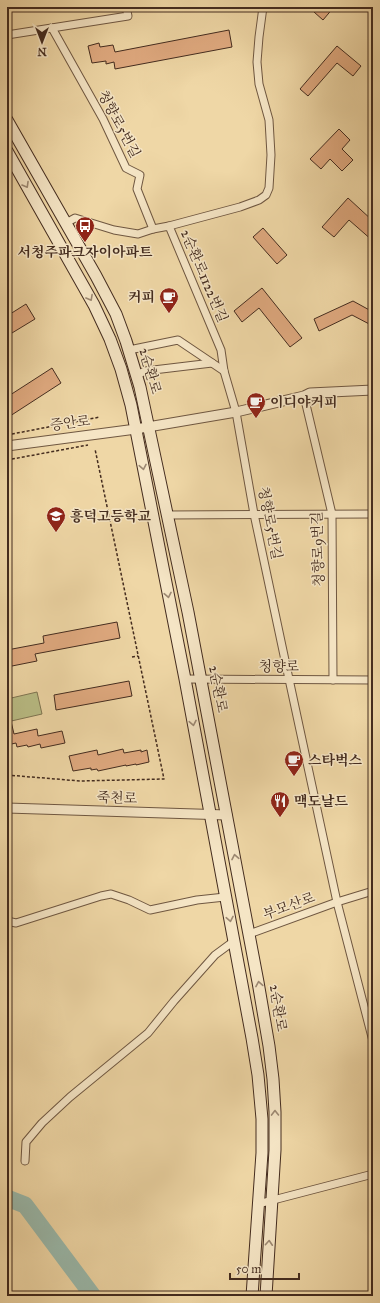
<svg xmlns="http://www.w3.org/2000/svg" width="380" height="1303" font-family="'IM FELL Great Primer','Noto Serif KR',serif">
<style>
.green{fill:#babe86;stroke:#7f7552}
.lines{fill:none;stroke-linecap:round;stroke-linejoin:round}
.river{stroke:#9ab9ab;stroke-width:17}
.building{fill:#dfa97f;stroke:#442c1f}
.minor-casing{stroke:#6f5741;stroke-width:9}
.tertiary-casing{stroke:#6f5741;stroke-width:11}
.secondary-casing{stroke:#442c1f;stroke-width:13}
.path{stroke:#442c1f;stroke-width:1.5;stroke-dasharray:3 2;stroke-linecap:butt}
.minor{stroke:#f5e5c5;stroke-width:7}
.tertiary{stroke:#f5e5c5;stroke-width:9}
.secondary{stroke:#f5e5c5;stroke-width:11}
.oneway{stroke:#9c8872}
.labels{text-anchor:middle;dominant-baseline:central;stroke-width:3;stroke-linejoin:round;paint-order:stroke}
.street-label{font-size:14px;fill:#442c1f;stroke:#f5e5c5}
.poi-label{font-size:14px;font-weight:bold;fill:#442c1f;stroke:#f5e5c5;text-anchor:start}
</style>
<rect width="100%" height="100%" fill="#efd7a6"/>
<filter id="stains"><feTurbulence type="fractalNoise" baseFrequency=".005" numOctaves="4"/><feColorMatrix values="0 0 0 0 .2 0 0 0 0 .09 0 0 0 0 .02 0 0 0 .5 -.17"/></filter>
<radialGradient id="worn" r=".72"><stop offset=".6" stop-color="#630" stop-opacity="0"/><stop offset="1" stop-color="#630" stop-opacity=".3"/></radialGradient>
<!-- green -->
<path class="green" d="M 37,692 L 42,714 L 7,722 L 7,699 Z"/>
<g class="lines">
<!-- river -->
<path class="river" d="M 7,1198 L 25,1205 L 93,1296"/>
</g>
<!-- building -->
<g class="building">
<path d="M 319,7 L 334,7 L 323,20 L 314,12 Z"/>
<path d="M 229,30 L 232,47 L 115,69 L 114,62 L 106,64 L 106,61 L 92,63 L 88,46 L 99,43 L 100,47 L 113,45 L 115,52 Z"/>
<path d="M 337,46 L 361,66 L 353,76 L 337,63 L 308,96 L 300,89 Z"/>
<path d="M 339,129 L 350,140 L 342,149 L 353,160 L 342,171 L 330,159 L 321,169 L 310,159 Z"/>
<path d="M 348,198 L 373,221 L 373,241 L 349,220 L 334,237 L 322,227 Z"/>
<path d="M 263,228 L 287,255 L 277,264 L 253,237 Z"/>
<path d="M 262,288 L 302,338 L 290,347 L 259,308 L 242,322 L 234,311 Z"/>
<path d="M 353,301 L 373,312 L 373,326 L 352,315 L 319,331 L 314,319 Z"/>
<path d="M 26,304 L 35,319 L 7,336 L 7,316 Z"/>
<path d="M 52,368 L 61,383 L 7,418 L 7,397 Z"/>
<path d="M 117,622 L 120,638 L 35,654 L 37,661 L 7,667 L 7,650 L 44,643 L 43,636 Z"/>
<path d="M 129,681 L 132,696 L 56,710 L 54,695 Z"/>
<path d="M 7,717 L 10,717 L 14,734 L 37,729 L 38,736 L 62,731 L 65,743 L 41,748 L 40,744 L 28,747 L 27,745 L 17,747 L 16,743 L 7,745 Z"/>
<path d="M 123,749 L 124,753 L 141,750 L 141,752 L 147,750 L 149,762 L 136,765 L 136,764 L 126,766 L 126,765 L 98,771 L 97,769 L 91,770 L 91,768 L 73,771 L 69,756 L 97,750 L 98,755 Z"/>
</g>
<g class="lines">
<defs>
<g id="minor">
<path d="M 52,28 L 103,119 L 126,168 L 140,175 L 137,189 L 153,229"/>
<path d="M 7,35 L 128,16 L 126,7"/>
<path d="M 66,223 L 75,218 L 114,230 L 138,234 L 153,229 L 169,226 L 221,350 L 224,371 L 236,412 L 254,514 L 289,679 L 337,902 L 373,1041"/>
<path d="M 169,226 L 240,207 L 259,200 L 266,195 L 269,188 L 271,155 L 269,120 L 259,84 L 257,62 L 259,37 L 263,7"/>
<path d="M 129,350 L 178,340 L 224,371"/>
<path d="M 137,375 L 145,371 L 212,363"/>
<path d="M 304,396 L 332,514 L 333,680"/>
<path d="M 168,515 L 373,514"/>
<path d="M 185,679 L 373,680"/>
<path d="M 7,921 L 16,923 L 101,896 L 111,894 L 129,900 L 150,910 L 197,900 L 225,897"/>
<path d="M 249,934 L 337,902 L 373,891"/>
<path d="M 25,1161 L 26,1142 L 42,1123 L 70,1097 L 148,1033 L 174,1001 L 215,955 L 234,941"/>
<path d="M 258,1204 L 373,1174"/>
</g>
<g id="tertiary">
<path d="M 7,446 L 136,429 L 236,412 L 304,396 L 310,393 L 373,390"/>
<path d="M 7,808 L 227,815"/>
</g>
<g id="secondary">
<path d="M 7,120 L 96,276 L 116,314 L 126,341 L 140,387 L 188,612 L 258,982 L 269,1046 L 273,1079 L 275,1112 L 275,1150 L 266,1296"/>
<path d="M 7,151 L 94,305 L 110,339 L 121,369 L 131,405 L 185,679 L 252,1038 L 258,1075 L 262,1119 L 262,1153 L 252,1296"/>
</g>
</defs>
<!-- minor casing -->
<use href="#minor" class="minor-casing"/>
<!-- tertiary casing -->
<use href="#tertiary" class="tertiary-casing"/>
<!-- secondary casing -->
<use href="#secondary" class="secondary-casing"/>
<!-- path -->
<g class="path">
<path d="M 7,435 L 100,417"/>
<path d="M 7,460 L 88,445"/>
<path d="M 132,657 L 138,656"/>
<path d="M 7,775 L 80,781 L 164,779 L 95,449"/>
</g>
<!-- minor -->
<use href="#minor" class="minor"/>
<!-- tertiary -->
<use href="#tertiary" class="tertiary"/>
<!-- secondary -->
<use href="#secondary" class="secondary"/>
</g>
<!-- one-way arrows -->
<defs><path id="oneway-chevron" d="M-2-3.5L2.5 0L-2 3.5" fill="none" stroke-width="1.6" stroke-linecap="round" stroke-linejoin="round"/></defs>
<g class="oneway">
<use href="#oneway-chevron" transform="translate(26 185) rotate(60)"/>
<use href="#oneway-chevron" transform="translate(90 298) rotate(61)"/>
<use href="#oneway-chevron" transform="translate(143 467) rotate(79)"/>
<use href="#oneway-chevron" transform="translate(168 595) rotate(79)"/>
<use href="#oneway-chevron" transform="translate(193 723) rotate(79)"/>
<use href="#oneway-chevron" transform="translate(235 857) rotate(-101)"/>
<use href="#oneway-chevron" transform="translate(230 919) rotate(79)"/>
<use href="#oneway-chevron" transform="translate(259 984) rotate(-100)"/>
<use href="#oneway-chevron" transform="translate(275 1113) rotate(-91)"/>
<use href="#oneway-chevron" transform="translate(269 1243) rotate(-86)"/>
</g>
<!-- icons -->
<defs>
<symbol id="bus-pin" viewBox="-11 -11 22 30"><path d="M0 17L-7.5 6A9.5 9.5 0 1 1 7.5 6Z" fill="#8f2418" stroke="#f5e5c5"/><path d="M-5-6H5V4H4V6H2V4H-2V6H-4V4H-5ZM-3.5-4V0h7V-4ZM-3.5 1.2v1.5H-2V1.2ZM2 1.2v1.5H3.5V1.2Z" fill="#fff"/></symbol>
<symbol id="cafe-pin" viewBox="-11 -11 22 30"><path d="M0 17L-7.5 6A9.5 9.5 0 1 1 7.5 6Z" fill="#8f2418" stroke="#f5e5c5"/><path d="M-5.5-4.5H6V0H3Q3 3.5 0 3.5H-2.5Q-5.5 3.5-5.5 0ZM3-3.2v2h1.7v-2ZM-6 4.5H4V6H-6Z" fill="#fff"/></symbol>
<symbol id="school-pin" viewBox="-11 -11 22 30"><path d="M0 17L-7.5 6A9.5 9.5 0 1 1 7.5 6Z" fill="#8f2418" stroke="#f5e5c5"/><path d="M0-5L7-2L0 1L-7-2ZM-4 1L0 2.5L4 1V4Q0 6-4 4Z" fill="#fff"/></symbol>
<symbol id="restaurant-pin" viewBox="-11 -11 22 30"><path d="M0 17L-7.5 6A9.5 9.5 0 1 1 7.5 6Z" fill="#8f2418" stroke="#f5e5c5"/><path d="M-5-6h1v4h1v-4h1v4h1v-4h1v5L-1.5 .5V6h-2V.5L-5-1ZM5-6V6H3V1.5H1.5Q1.5-4 5-6Z" fill="#fff"/></symbol>
</defs>
<g fill-rule="evenodd">
<use href="#bus-pin" x="74" y="215" width="22" height="30"/>
<use href="#cafe-pin" x="158" y="286" width="22" height="30"/>
<use href="#cafe-pin" x="245" y="391" width="22" height="30"/>
<use href="#school-pin" x="45" y="505" width="22" height="30"/>
<use href="#cafe-pin" x="283" y="749" width="22" height="30"/>
<use href="#restaurant-pin" x="269" y="790" width="22" height="30"/>
</g>
<g class="labels">
<!-- street labels -->
<g class="street-label">
<text transform="translate(119 124) rotate(62)">청향로5번길</text>
<text transform="translate(204 276) rotate(67)">2순환로1122번길</text>
<text transform="translate(150 371) rotate(74)">2순환로</text>
<text transform="translate(70 423) rotate(-7)">증안로</text>
<text transform="translate(270 523) rotate(79)">청향로5번길</text>
<text transform="translate(318 549) rotate(-92)">청향로9번길</text>
<text x="279" y="666">청향로</text>
<text transform="translate(218 689) rotate(79)">2순환로</text>
<text transform="translate(117 798) rotate(2)">죽천로</text>
<text transform="translate(289 906) rotate(-20)">부모산로</text>
<text transform="translate(278 1008) rotate(81)">2순환로</text>
</g>
<!-- poi labels -->
<g class="poi-label">
<text x="85" y="252" text-anchor="middle">서청주파크자이아파트</text>
<text x="155" y="297" text-anchor="end">커피</text>
<text x="270" y="402">이디야커피</text>
<text x="70" y="516">흥덕고등학교</text>
<text x="308" y="760">스타벅스</text>
<text x="294" y="801">맥도날드</text>
</g>
</g>
<!-- margin -->
<rect width="380" height="1303" fill="none" stroke="#efd7a6" stroke-width="24"/>
<rect x="8" y="8" width="364" height="1287" fill="none" stroke="#442c1f" stroke-width="2"/>
<rect x="12" y="12" width="356" height="1279" fill="none" stroke="#442c1f"/>
<!-- north arrow -->
<g transform="translate(42 42) rotate(180)" stroke="#f5e5c5" stroke-width="3" paint-order="stroke">
<path d="M0-3L7 15L0 10L-7 15Z" fill="#442c1f"/>
<text y="-6" font-size="11" font-weight="bold" text-anchor="middle" fill="#442c1f">N</text>
</g>
<!-- scale -->
<path d="M230 1273v6h69v-6" fill="none" stroke="#442c1f" stroke-width="2"/>
<text x="236" y="1273" font-size="12" fill="#442c1f" stroke="#f5e5c5" stroke-width="3" paint-order="stroke">50 m</text>
<rect width="100%" height="100%" filter="url(#stains)"/>
<rect width="100%" height="100%" fill="url(#worn)"/>
</svg>
